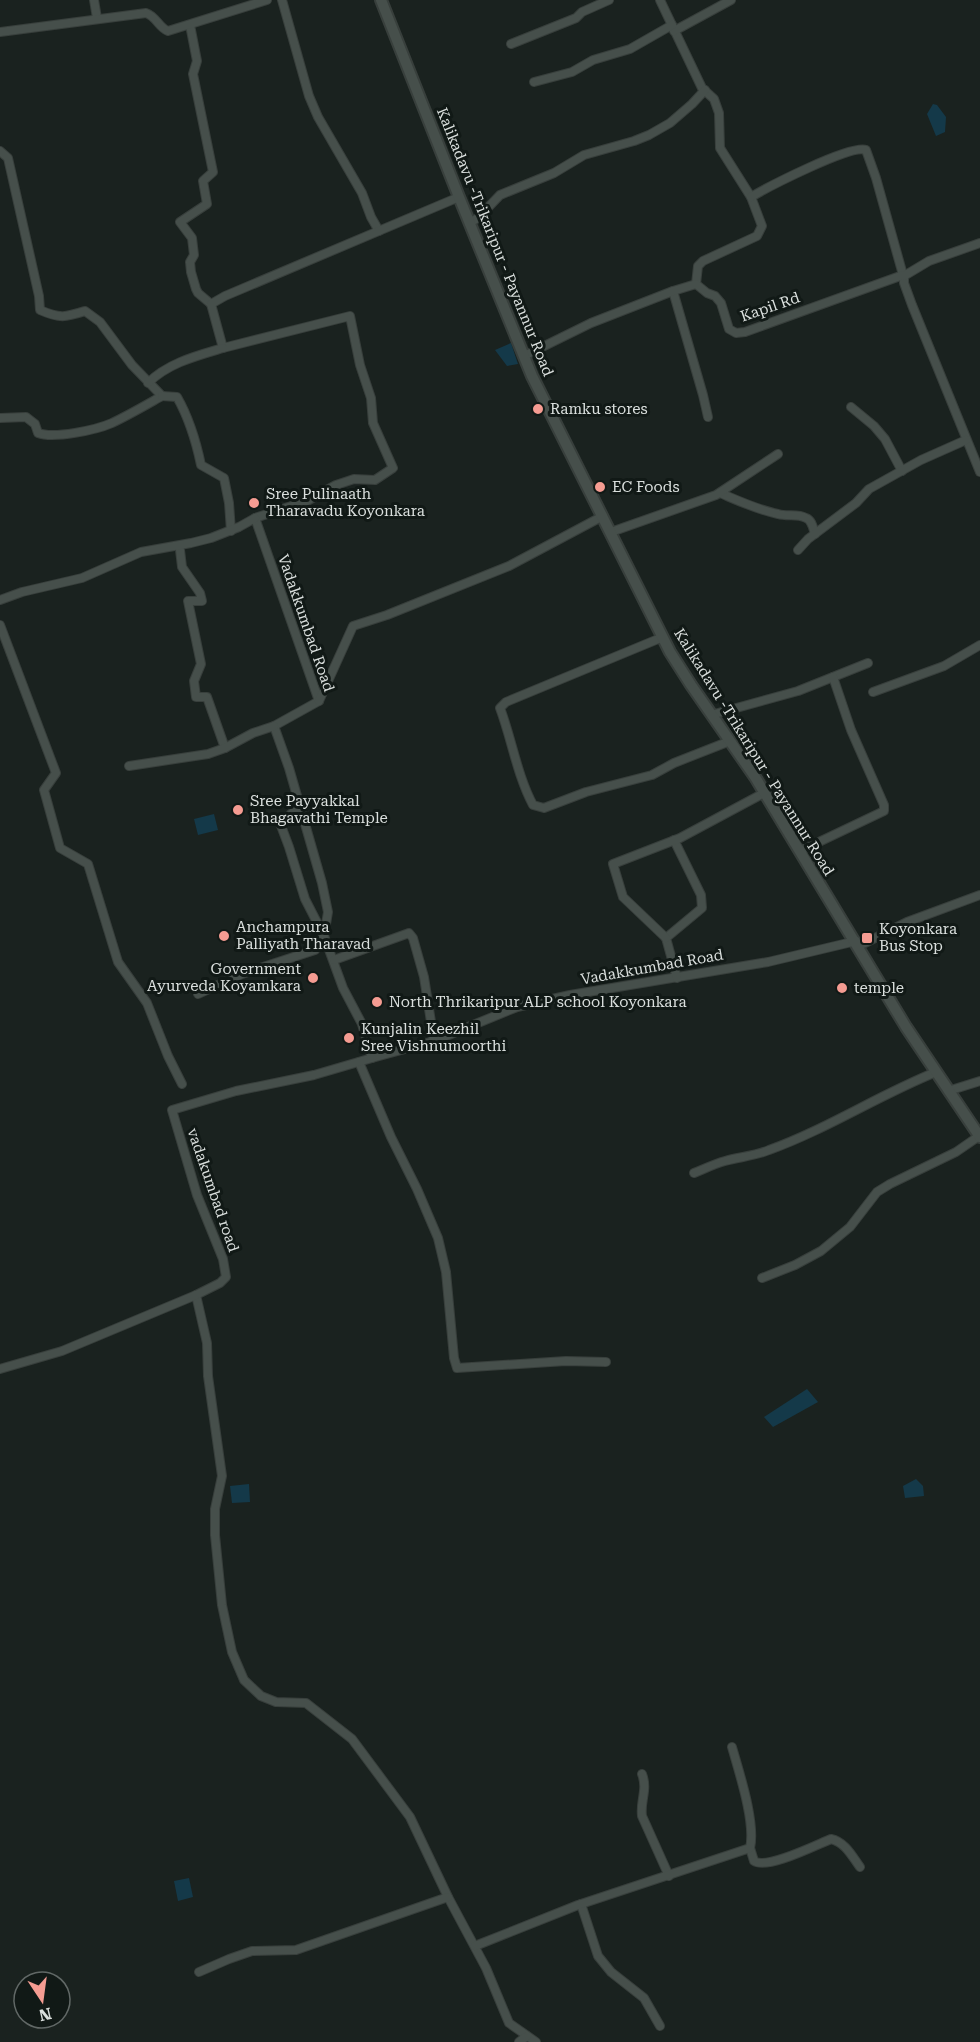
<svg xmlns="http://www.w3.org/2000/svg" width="980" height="2042" font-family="'Roboto Serif',serif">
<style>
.water{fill:#143949}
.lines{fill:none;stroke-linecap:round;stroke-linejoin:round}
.minor-casing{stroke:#383f3c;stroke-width:10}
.secondary-casing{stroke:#383f3c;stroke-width:14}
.minor{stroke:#464f4b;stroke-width:8}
.secondary{stroke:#464f4b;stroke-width:10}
.poi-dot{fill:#f59c92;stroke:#111916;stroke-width:2}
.labels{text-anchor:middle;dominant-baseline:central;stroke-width:6;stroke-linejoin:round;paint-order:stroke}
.street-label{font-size:15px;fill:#dadfdd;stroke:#111916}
.poi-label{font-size:15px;fill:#dadfdd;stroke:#111916;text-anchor:start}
</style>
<rect width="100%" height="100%" fill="#1a221f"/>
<!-- water -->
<g class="water">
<path d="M 933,104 L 937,105 L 946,117 L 945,132 L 936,136 L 927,114 Z"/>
<path d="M 511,343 L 518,364 L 507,366 L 495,350 Z"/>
<path d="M 214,814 L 218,830 L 198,835 L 194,819 Z"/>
<path d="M 807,1389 L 818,1402 L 773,1427 L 764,1417 Z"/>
<path d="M 916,1479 L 923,1486 L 924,1496 L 905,1498 L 903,1486 Z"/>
<path d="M 249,1484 L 250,1502 L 232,1503 L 230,1486 Z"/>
<path d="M 189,1878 L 193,1897 L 178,1901 L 174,1881 Z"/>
</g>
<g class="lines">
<defs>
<g id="minor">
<path d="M 94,0 L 97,18"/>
<path d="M 282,0 L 309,96 L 318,117 L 362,193 L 371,217 L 379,231"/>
<path d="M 660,0 L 702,88 L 714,99 L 719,113 L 720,148 L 751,197 L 762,226 L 757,236 L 703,261 L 698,266 L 696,284"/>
<path d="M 190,25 L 197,61 L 193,74 L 213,172 L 203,181 L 207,204 L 180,222 L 192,238 L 194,255 L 190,262 L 191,272 L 196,289 L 198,293 L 211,304"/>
<path d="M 674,31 L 731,0"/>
<path d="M 0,32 L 146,13 C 156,16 159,28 168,31 L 267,0"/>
<path d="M 511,44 L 576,18 L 582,12 L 609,0"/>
<path d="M 534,82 L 572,72 L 593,60 L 630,49 L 672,25"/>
<path d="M 0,151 L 8,158 L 39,296 L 40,310 C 60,319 66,317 85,311 L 100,322 L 132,365 L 162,396 C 146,405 129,415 112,423 C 96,430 54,439 38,433 L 35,424 L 26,417 L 0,418"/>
<path d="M 459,197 L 225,296 L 211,304 L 223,348 L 350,316 L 360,365 L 371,398 L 373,423 L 393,468 L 375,480 L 354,479 L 336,485 L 307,501 L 255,518 L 319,701 L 274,726 L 289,768 L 322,883 L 328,912 L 324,936 L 343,988 L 362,1024 L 372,1058 L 434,1041 L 517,1007 L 570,995 L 768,962 L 856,941"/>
<path d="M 751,197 C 768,187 851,144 866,150 L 876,178 L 903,275"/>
<path d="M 469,223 L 478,218 L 500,195 L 554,173 L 584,155 L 634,141 L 649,135 L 670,123 L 692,104 L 705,90"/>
<path d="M 904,276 L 904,283 L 912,305 L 980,472"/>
<path d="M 673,291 L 703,395 L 708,417"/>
<path d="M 524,356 L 591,323 L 673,291 L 696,284 L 707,293 L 715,296 L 721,303 L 729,329 L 736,333 L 745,332 L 903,275 L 904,276 L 929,261 L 980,243"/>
<path d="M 148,383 C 168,363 196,356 223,348"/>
<path d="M 162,396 L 177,397 C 189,418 196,441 201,465 L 224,478 L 229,503 L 231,531"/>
<path d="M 851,407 L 874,426 L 885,439 L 902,471"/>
<path d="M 720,493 C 739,501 758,510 778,514 C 788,517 797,513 806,518 C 812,520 813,528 815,534"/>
<path d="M 611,532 L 716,495 L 778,454"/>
<path d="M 180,550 L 182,567 L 200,593 L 202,601 L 188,601 L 201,664 L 194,681 L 196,697 L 207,697 L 225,748"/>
<path d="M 798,550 L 808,539 L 856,503 L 869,489 L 921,460 L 966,440"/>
<path d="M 0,600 L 22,592 L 82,578 L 141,552 L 191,543 L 211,538 L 239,527 L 255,518"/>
<path d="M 0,625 L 56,773 L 44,790 L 60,848 L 88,864 L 118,962 L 147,1003 L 168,1056 L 182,1084"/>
<path d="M 663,637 L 506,702 L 500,708 C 512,740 517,775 533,805 L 544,808 L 586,792 L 652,775 L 674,763 L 730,741"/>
<path d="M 873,692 L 944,666 L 980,645"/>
<path d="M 319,701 L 353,626 L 387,615 L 509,566 L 603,516"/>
<path d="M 711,715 L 798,691 L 868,663"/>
<path d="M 129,766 L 208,754 L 225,748 L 253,733 L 274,726"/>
<path d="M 674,840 L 701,895 L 702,908 L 666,938 L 677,978"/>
<path d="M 800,851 L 884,811 L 884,805 L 851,730 L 833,677"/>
<path d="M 666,938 L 623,897 L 613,864 L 680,838 L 764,793"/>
<path d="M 859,946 L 907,922 L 980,895"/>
<path d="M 334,960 L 409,933 L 413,938 L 424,977 L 434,1041"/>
<path d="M 198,994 L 242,974 L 315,950 L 324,936 L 305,899 L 289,847 L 280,823 L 299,807"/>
<path d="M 359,1062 L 391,1137 L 417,1189 L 438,1238 L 446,1272 L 454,1358 L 457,1368 L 566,1361 L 606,1362"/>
<path d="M 948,1091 L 980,1081"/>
<path d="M 694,1173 C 704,1169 714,1164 725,1161 C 739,1157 755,1156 769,1150 C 827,1129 879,1095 936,1072"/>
<path d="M 762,1278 L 795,1265 L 821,1251 L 850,1227 L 877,1192 L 890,1184 L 956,1152 L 979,1136"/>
<path d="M 196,1295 L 207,1343 L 208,1376 L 222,1476 L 215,1509 L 215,1535 L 222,1605 L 232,1652 L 244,1680 L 261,1696 L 276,1702 L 306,1703 L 352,1739 L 410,1817 L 448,1897 L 486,1968 L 509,2023 L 536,2042"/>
<path d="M 0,1369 L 62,1351 L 196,1295 L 220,1283 L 226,1277 L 223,1259 L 197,1195 L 172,1110 L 236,1091 L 314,1075 L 372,1058"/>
<path d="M 642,1774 C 648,1790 640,1800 642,1816 L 669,1876"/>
<path d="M 750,1848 L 754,1861 C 767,1870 816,1845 831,1839 C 845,1842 852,1856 860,1867"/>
<path d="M 581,1904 L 598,1956 L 611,1972 L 644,1998 L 660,2026"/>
<path d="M 475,1946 L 578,1905 L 750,1848 C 756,1823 739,1772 732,1747"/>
<path d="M 199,1972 L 229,1959 L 252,1951 L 296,1950 L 448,1897"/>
<path d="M 519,2042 L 527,2036"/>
</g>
<path id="secondary" d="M 381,0 L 459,197 L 532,376 L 670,652 L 691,685 L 755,777 L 906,1027 L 980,1137"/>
</defs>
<!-- minor casing -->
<use href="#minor" class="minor-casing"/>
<!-- secondary casing -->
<use href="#secondary" class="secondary-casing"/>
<!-- minor -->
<use href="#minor" class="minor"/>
<!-- secondary -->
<use href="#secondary" class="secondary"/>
</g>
<!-- markers -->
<g class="poi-dot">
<circle cx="538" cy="409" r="6"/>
<circle cx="600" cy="487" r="6"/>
<circle cx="254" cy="503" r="6"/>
<circle cx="238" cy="810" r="6"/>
<circle cx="224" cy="936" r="6"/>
<rect x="861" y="932" width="12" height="12" rx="3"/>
<circle cx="313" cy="978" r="6"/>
<circle cx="842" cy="988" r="6"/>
<circle cx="377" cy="1002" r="6"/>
<circle cx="349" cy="1038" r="6"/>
</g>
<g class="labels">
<!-- street labels -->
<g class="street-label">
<text transform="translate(495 242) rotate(68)">Kalikadavu -Trikaripur - Payannur Road</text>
<text transform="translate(770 307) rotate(-19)">Kapil Rd</text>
<text transform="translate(306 623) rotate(71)">Vadakkumbad Road</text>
<text transform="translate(754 752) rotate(58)">Kalikadavu -Trikaripur - Payannur Road</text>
<text transform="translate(652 967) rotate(-10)">Vadakkumbad Road</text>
<text transform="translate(213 1190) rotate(71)">vadakumbad road</text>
</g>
<!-- poi labels -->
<g class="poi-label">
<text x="550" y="409">Ramku stores</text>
<text x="612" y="487">EC Foods</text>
<text x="266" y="494">Sree Pulinaath<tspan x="266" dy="17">Tharavadu Koyonkara</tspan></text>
<text x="250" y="801">Sree Payyakkal<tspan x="250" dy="17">Bhagavathi Temple</tspan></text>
<text x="236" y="927">Anchampura<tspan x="236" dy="17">Palliyath Tharavad</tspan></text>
<text x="879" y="929">Koyonkara<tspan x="879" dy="17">Bus Stop</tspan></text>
<text x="301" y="969" text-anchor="end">Government<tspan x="301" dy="17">Ayurveda Koyamkara</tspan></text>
<text x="854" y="988">temple</text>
<text x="389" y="1002">North Thrikaripur ALP school Koyonkara</text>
<text x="361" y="1029">Kunjalin Keezhil<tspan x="361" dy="17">Sree Vishnumoorthi</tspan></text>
</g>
</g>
<!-- north arrow -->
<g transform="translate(42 2000) rotate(167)"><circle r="28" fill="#111916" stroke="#616866" stroke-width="1.5"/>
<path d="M0-4.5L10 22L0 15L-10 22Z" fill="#f59c92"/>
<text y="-9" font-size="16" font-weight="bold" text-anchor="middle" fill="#dadfdd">N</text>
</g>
</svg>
